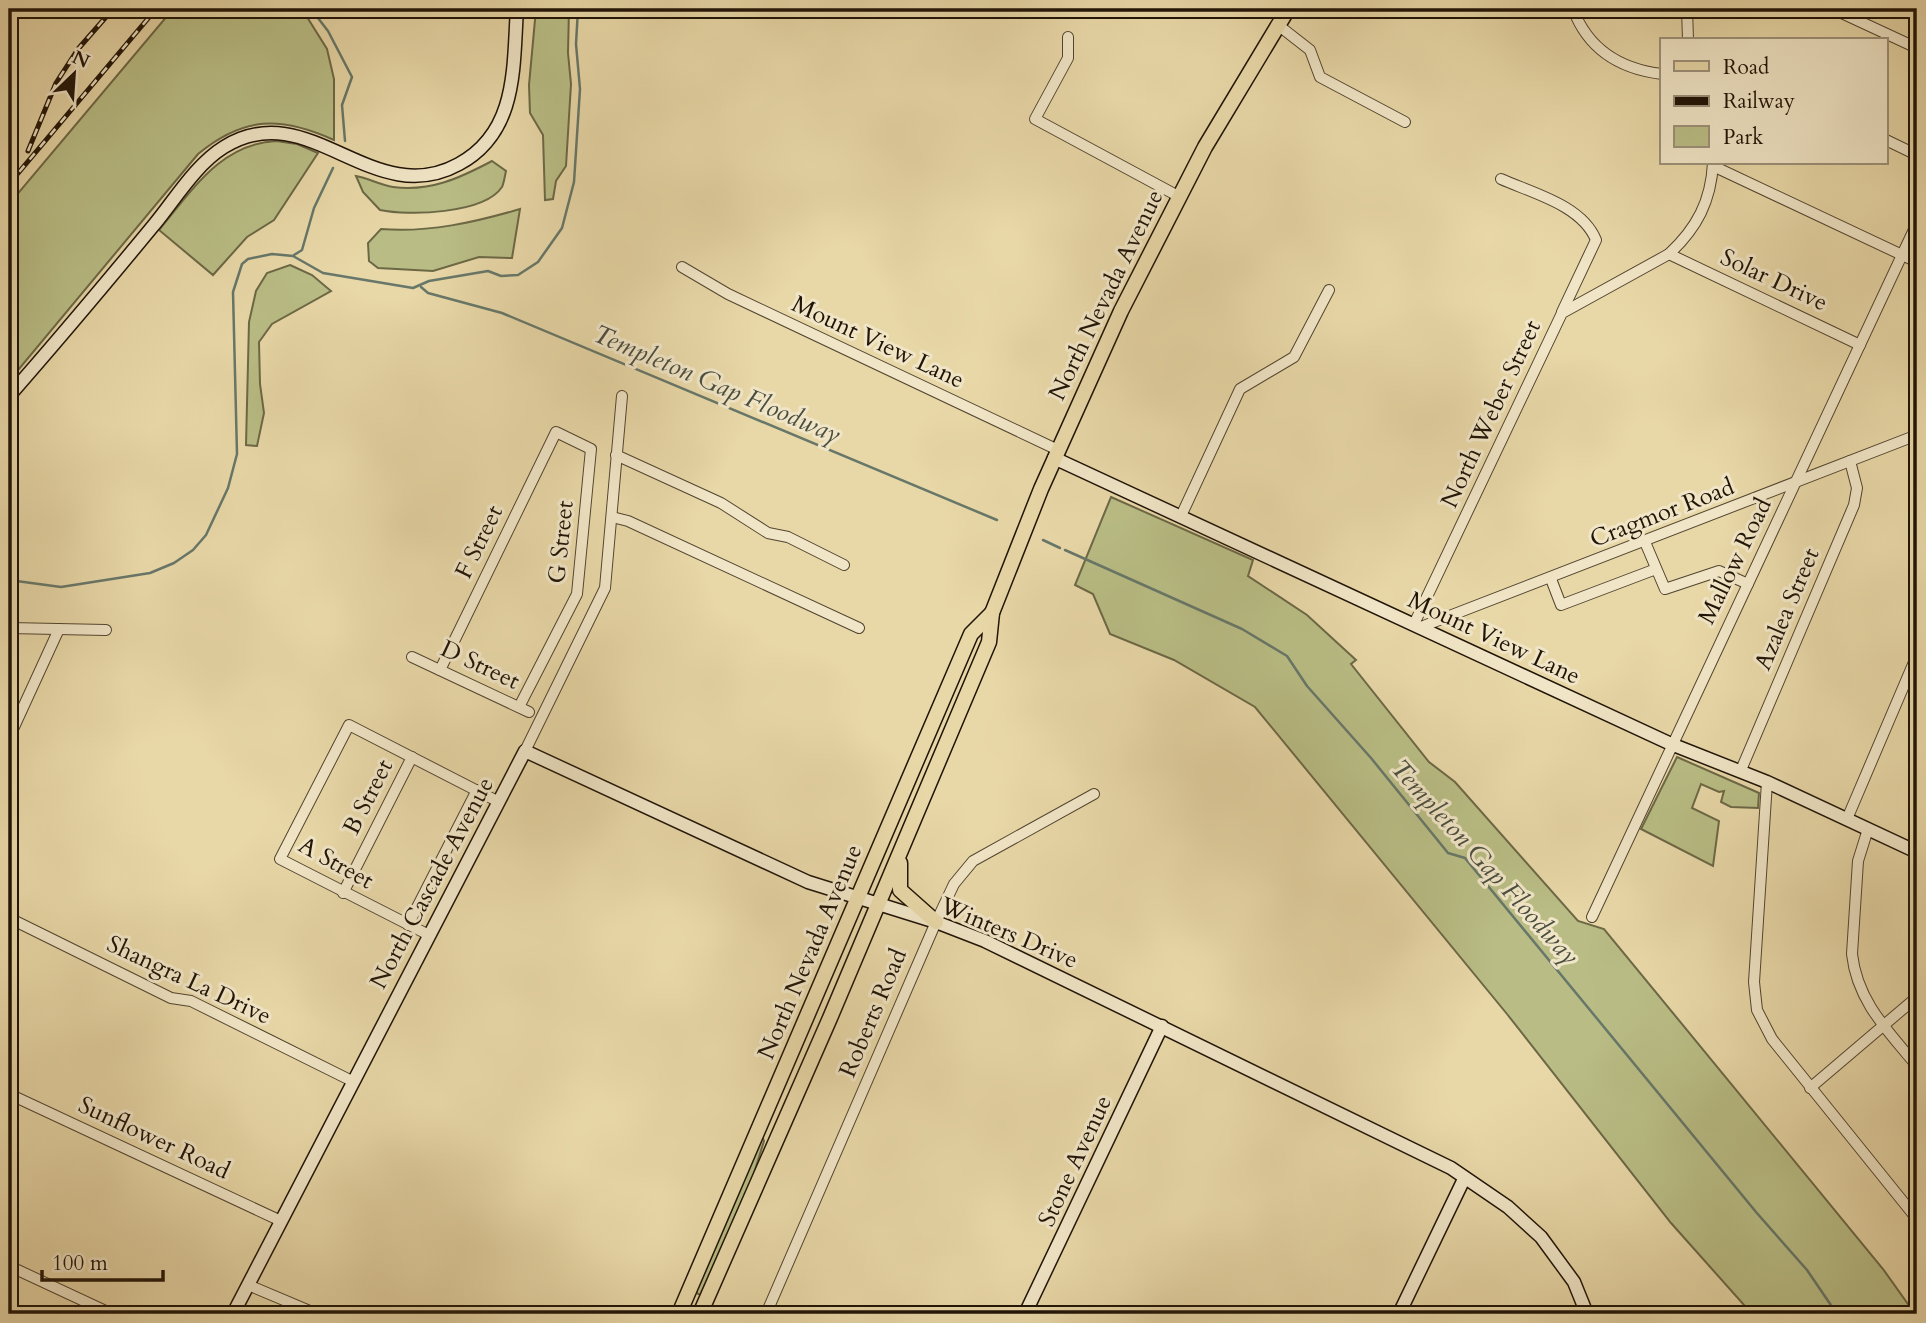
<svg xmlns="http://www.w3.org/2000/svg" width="1926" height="1323" font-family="Cardo,serif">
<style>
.green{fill:#b9bd85;stroke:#6c6846;stroke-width:2}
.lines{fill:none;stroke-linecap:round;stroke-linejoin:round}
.stream{stroke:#677769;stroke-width:2.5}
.street-casing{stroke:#52452f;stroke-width:12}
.secondary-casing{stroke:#201407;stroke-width:15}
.primary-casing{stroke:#201407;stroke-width:17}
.street{stroke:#f0e5c6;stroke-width:10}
.secondary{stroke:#f0e5c6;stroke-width:12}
.primary{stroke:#e8d7a7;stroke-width:14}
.rail-casing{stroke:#201407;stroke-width:5}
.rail{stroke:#f0e5c6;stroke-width:2.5;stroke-dasharray:8;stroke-linecap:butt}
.labels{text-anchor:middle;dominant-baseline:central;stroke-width:6;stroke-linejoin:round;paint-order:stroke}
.street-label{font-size:24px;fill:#201407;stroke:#f0e5c6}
.water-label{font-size:26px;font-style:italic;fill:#4a4e40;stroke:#f0e5c6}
</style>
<rect width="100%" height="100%" fill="#e8d7a7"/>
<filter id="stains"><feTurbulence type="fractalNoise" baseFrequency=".00286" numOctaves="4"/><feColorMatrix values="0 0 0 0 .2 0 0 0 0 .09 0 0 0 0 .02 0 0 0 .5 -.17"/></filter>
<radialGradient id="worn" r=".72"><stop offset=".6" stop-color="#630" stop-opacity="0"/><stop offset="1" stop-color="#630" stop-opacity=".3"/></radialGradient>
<!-- green -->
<g class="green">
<path d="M 173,9 L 302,9 L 327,49 L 334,79 L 334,140 C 281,116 244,116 198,154 L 9,381 L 9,204 Z"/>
<path d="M 536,9 L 569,9 L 568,53 L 571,84 L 566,166 L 556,181 L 553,199 L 545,200 L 543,135 L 530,113 L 529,85 Z"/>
<path d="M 276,141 L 297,144 L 318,153 L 274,220 L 247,237 L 213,275 L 159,230 C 192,191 220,144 276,141 Z"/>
<path d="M 492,161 L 506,171 C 505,175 504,183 502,187 C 484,214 408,216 380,210 L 363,192 L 356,176 C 368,178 380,185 393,187 C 430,192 460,178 492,161 Z"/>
<path d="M 520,209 L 512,258 L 479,257 L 433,271 L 378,268 L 369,261 L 368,243 L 381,229 C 428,233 476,222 520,209 Z"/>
<path d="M 290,265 L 312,275 L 331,291 L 272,324 L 259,342 L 260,384 L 264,413 L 257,446 L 246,445 L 249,322 L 256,291 L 267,273 Z"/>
<path d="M 1111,497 L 1253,560 L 1248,576 L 1307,615 L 1356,660 L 1351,664 L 1429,762 L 1455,782 L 1578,921 L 1604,929 L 1883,1269 L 1915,1314 L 1752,1314 L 1671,1223 L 1507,1014 L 1255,707 L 1174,660 L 1110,634 L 1093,594 L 1075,585 Z"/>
<path d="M 1677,757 L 1759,793 L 1758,808 L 1731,807 L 1721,802 L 1724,791 L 1719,792 L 1701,784 L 1692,808 L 1719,821 L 1713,866 L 1641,829 Z"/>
<path d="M 762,1136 L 764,1141 L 750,1186 L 701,1295 L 698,1294 L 696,1291 Z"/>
</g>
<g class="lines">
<!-- stream -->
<g class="stream">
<path d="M 311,9 L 328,31 L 352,77 L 342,105 L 345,141"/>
<path d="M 294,255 L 302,250 L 314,208 L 333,168"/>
<path d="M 421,287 L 428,293 L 502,313 L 997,520"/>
<path d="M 1043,540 L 1060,548"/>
<path d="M 1065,550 L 1242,629 L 1287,656 L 1307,686 L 1371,758 L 1448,853 L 1465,858 L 1756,1212 L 1807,1270 L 1837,1314"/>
<path d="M 9,580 L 61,587 L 150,573 L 174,563 L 193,550 L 206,535 L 228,488 L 237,454 L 233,292 L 242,264 L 248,259 L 272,254 L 293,256 L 323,273 L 413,288 L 429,281 L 488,271 L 501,276 L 518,275 L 538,262 L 562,228 L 574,182 L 580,89 L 576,44 L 578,9"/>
</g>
<defs>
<g id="street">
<path d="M 1573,9 C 1588,49 1620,69 1662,74"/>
<path d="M 1687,9 L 1688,40"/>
<path d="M 1833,9 L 1917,48"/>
<path d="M 1278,25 L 1310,50 L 1320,77 L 1405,122"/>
<path d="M 1068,37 L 1068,58 L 1035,119 L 1178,196"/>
<path d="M 1886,140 L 1917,155"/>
<path d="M 1713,166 L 1917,262"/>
<path d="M 1501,179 C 1532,193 1582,205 1596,240 L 1562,312"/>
<path d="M 1669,254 L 1860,345"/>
<path d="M 682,267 L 728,294 L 1058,450"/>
<path d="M 616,455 L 721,503 L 768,533 L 788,537 L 844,565"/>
<path d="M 1181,516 L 1240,389 L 1294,357 L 1329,290"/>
<path d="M 612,517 L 628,521 L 859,628"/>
<path d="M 1645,542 L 1665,589 L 1719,571 L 1748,584"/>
<path d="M 1551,579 L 1561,605 L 1656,569"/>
<path d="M 1414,624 L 1562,313 L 1669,254 C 1697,228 1711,201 1713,163"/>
<path d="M 1421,627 L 1917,435"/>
<path d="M 9,628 L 106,630"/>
<path d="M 412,657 L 529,712"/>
<path d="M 440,670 L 556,432 L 591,449 L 577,594 L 519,707"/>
<path d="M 9,738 L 59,629"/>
<path d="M 525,751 L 605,588 L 622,396"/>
<path d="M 1741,770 L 1854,505 L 1857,488 L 1850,461"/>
<path d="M 1767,782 L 1754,982 L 1757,1010 L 1772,1039 L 1917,1219"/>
<path d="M 1847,819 L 1917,655"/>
<path d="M 1868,829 L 1858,861 L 1852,954 C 1857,1001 1888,1031 1917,1066"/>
<path d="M 343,893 L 412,757"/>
<path d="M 1592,917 L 1917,223"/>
<path d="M 9,918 L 171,998 L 191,1001 L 352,1081"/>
<path d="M 408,925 L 477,790"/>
<path d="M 429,935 L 280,859 L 349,725 L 499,802"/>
<path d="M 1810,1088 L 1917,997"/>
<path d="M 9,1094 L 281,1221"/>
<path d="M 9,1266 L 112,1314"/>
<path d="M 248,1285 L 317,1314"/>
<path d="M 766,1314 L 936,922 L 954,884 L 973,861 L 1094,794"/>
</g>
<g id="secondary">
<path d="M 9,396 C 58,340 106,283 153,226 C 174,201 195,165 224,147 C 309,94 372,212 459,164 C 518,132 513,67 517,9"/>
<path d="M 1054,458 L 1671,744 L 1767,782 L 1917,852"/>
<path d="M 233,1314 L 525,751 L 808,882 L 936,922 L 985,941 L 1451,1168 L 1508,1207 L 1541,1237 L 1574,1282 L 1587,1314"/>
<path d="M 1025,1314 L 1162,1026"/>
<path d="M 1399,1314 L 1464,1179"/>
</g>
<g id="primary">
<path d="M 900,863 L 900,890 L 936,922"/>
<path d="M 679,1314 L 971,634 L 992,613"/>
<path d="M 700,1314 L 830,1018 L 989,642 L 992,613 L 1041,489 L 1121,311 L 1205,147 L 1288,9"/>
</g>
</defs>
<!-- street casing -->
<use href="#street" class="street-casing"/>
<!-- secondary casing -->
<use href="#secondary" class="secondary-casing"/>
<!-- primary casing -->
<use href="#primary" class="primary-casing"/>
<!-- street -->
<use href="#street" class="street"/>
<!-- secondary -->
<use href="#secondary" class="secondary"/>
<!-- primary -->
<use href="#primary" class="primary"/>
<defs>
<g id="rail">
<path d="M 28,151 L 56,83 L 78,49 L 113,9"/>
<path d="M 9,184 L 156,9"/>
</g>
</defs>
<!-- rail casing -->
<use href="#rail" class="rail-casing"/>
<!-- rail -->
<use href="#rail" class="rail"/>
</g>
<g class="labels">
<!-- street labels -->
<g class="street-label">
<text transform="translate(1774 280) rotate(25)">Solar Drive</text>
<text transform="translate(1106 295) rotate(-64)">North Nevada Avenue</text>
<text transform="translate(878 342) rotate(25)">Mount View Lane</text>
<text transform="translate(1491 414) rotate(-65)">North Weber Street</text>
<text transform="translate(1662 513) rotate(-21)">Cragmor Road</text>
<text transform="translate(479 542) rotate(-64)">F Street</text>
<text transform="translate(561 542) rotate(-84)">G Street</text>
<text transform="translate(1735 561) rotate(-64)">Mallow Road</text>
<text transform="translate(1787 609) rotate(-67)">Azalea Street</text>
<text transform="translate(1494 638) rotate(25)">Mount View Lane</text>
<text transform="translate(480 665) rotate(25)">D Street</text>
<text transform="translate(368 797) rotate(-63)">B Street</text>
<text transform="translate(336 863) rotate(29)">A Street</text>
<text transform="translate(432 883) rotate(-62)">North Cascade Avenue</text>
<text transform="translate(1009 933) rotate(23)">Winters Drive</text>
<text transform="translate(810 952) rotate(-67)">North Nevada Avenue</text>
<text transform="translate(189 980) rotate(25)">Shangra La Drive</text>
<text transform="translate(873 1013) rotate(-67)">Roberts Road</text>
<text transform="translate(154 1138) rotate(25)">Sunflower Road</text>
<text transform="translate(1075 1161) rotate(-65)">Stone Avenue</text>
</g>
<!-- water labels -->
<g class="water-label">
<text transform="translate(717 384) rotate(23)">Templeton Gap Floodway</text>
<text transform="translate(1485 862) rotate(48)">Templeton Gap Floodway</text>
</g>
</g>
<!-- margin -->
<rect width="1926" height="1323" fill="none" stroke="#e8d7a7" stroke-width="35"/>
<rect x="10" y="10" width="1905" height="1302" fill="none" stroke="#201407" stroke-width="3.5"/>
<rect x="18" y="18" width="1891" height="1288" fill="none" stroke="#201407" stroke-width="2"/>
<!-- legend -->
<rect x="1660" y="38" width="228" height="126" fill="#f0e5c6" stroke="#9d917a" stroke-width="2"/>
<rect x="1674" y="61" width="35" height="10" fill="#e8d7a7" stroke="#9d917a" stroke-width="2"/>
<text x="1723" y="74" font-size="21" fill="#201407">Road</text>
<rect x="1674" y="96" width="35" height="10" fill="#201407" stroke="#9d917a" stroke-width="2"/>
<text x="1723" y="108" font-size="21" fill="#201407">Railway</text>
<rect x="1674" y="126" width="35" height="21" fill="#b9bd85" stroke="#9d917a" stroke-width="2"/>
<text x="1723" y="144" font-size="21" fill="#201407">Park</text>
<!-- north arrow -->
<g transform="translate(74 74) rotate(25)" stroke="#f0e5c6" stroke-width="5" paint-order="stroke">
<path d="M0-5L12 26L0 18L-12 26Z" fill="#201407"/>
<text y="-10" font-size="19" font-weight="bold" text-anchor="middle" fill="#201407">N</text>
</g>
<!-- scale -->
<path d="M42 1270v10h121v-10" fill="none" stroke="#201407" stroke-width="3.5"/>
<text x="52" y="1270" font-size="21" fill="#201407" stroke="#f0e5c6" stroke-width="5" paint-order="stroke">100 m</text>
<rect width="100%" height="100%" filter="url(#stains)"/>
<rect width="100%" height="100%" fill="url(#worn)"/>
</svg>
